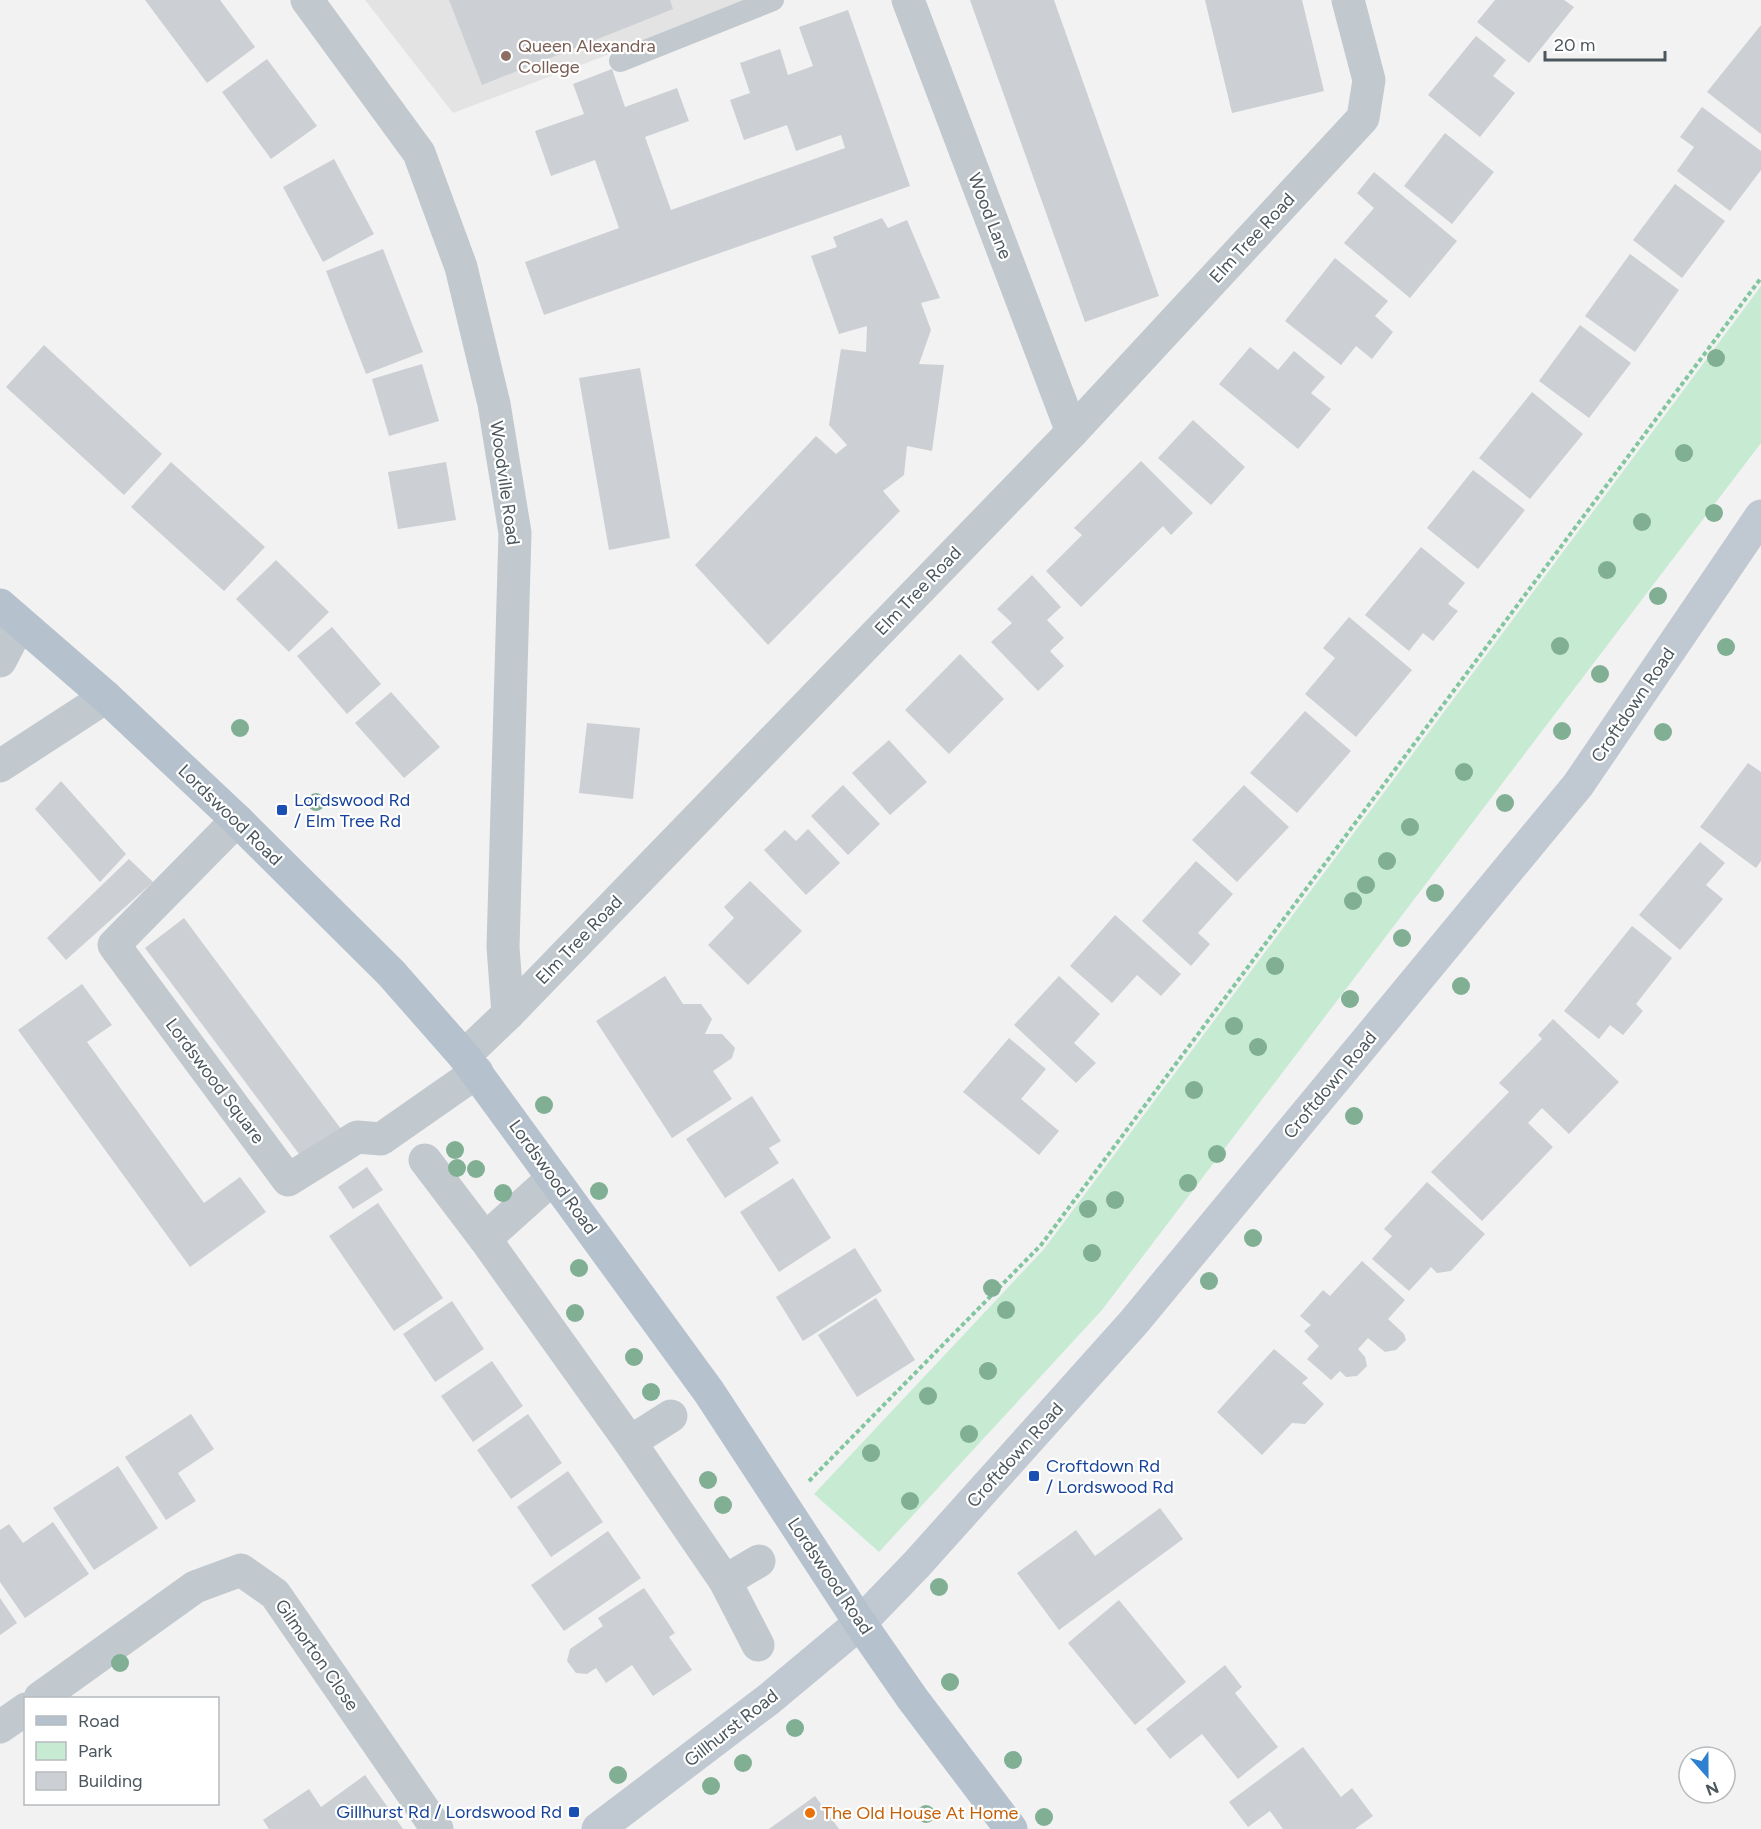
<svg xmlns="http://www.w3.org/2000/svg" width="1761" height="1829" font-family="Figtree,sans-serif">
<style>
.education{fill:#e4e3e3}
.green{fill:#c6ebd2}
.building{fill:#cccfd3}
.lines{fill:none;stroke-linecap:round;stroke-linejoin:round}
.path{stroke:#81c69f;stroke-width:4;stroke-dasharray:4.5 3;stroke-linecap:butt}
.lane{stroke:#c1c9ce;stroke-width:22}
.street{stroke:#c1c9ce;stroke-width:33}
.secondary{stroke:#c0c9d1;stroke-width:33}
.primary{stroke:#b5c2cd;stroke-width:33}
.tree{fill:#80af94}
.education-dot{fill:#8d6e63;stroke:#fff;stroke-width:2}
.transit-dot{fill:#1a4fb4;stroke:#fff;stroke-width:2}
.food-dot{fill:#e8710a;stroke:#fff;stroke-width:2}
.labels{text-anchor:middle;dominant-baseline:central;stroke-width:4.5;stroke-linejoin:round;paint-order:stroke}
.education-label{font-size:18px;fill:#785e54;stroke:#fff;text-anchor:start}
.street-label{font-size:18px;fill:#4b565d;stroke:#fff}
.transit-label{font-size:18px;fill:#164399;stroke:#fff;text-anchor:start}
.food-label{font-size:18px;fill:#c56008;stroke:#fff;text-anchor:start}
</style>
<rect width="100%" height="100%" fill="#f3f2f2"/>
<!-- education -->
<path class="education" d="M 365,0 L 754,0 L 453,113 Z"/>
<!-- green -->
<path class="green" d="M 1761,286 L 1761,443 L 1102,1310 L 879,1552 L 814,1494 L 1044,1249 Z"/>
<!-- building -->
<g class="building">
<path d="M 145,0 L 220,0 L 255,47 L 207,83 Z"/>
<path d="M 449,0 L 670,0 L 673,9 L 482,85 Z"/>
<path d="M 970,0 L 1054,0 L 1159,296 L 1085,322 Z"/>
<path d="M 1205,0 L 1302,0 L 1324,91 L 1232,113 Z"/>
<path d="M 1495,0 L 1564,0 L 1574,7 L 1529,63 L 1477,22 Z"/>
<path d="M 848,10 L 910,186 L 544,315 L 525,262 L 619,228 L 595,160 L 551,176 L 535,131 L 584,114 L 573,84 L 612,69 L 625,107 L 677,88 L 689,121 L 645,137 L 671,210 L 845,148 L 841,135 L 796,151 L 787,125 L 744,140 L 730,100 L 750,93 L 740,63 L 780,49 L 788,75 L 813,66 L 799,27 Z"/>
<path d="M 1761,25 L 1761,134 L 1707,92 Z"/>
<path d="M 1476,36 L 1506,60 L 1493,76 L 1515,93 L 1480,137 L 1428,95 Z"/>
<path d="M 267,59 L 317,126 L 271,159 L 222,92 Z"/>
<path d="M 1702,107 L 1761,151 L 1761,170 L 1730,211 L 1677,171 L 1694,147 L 1680,137 Z"/>
<path d="M 1445,133 L 1494,172 L 1452,224 L 1404,186 Z"/>
<path d="M 334,159 L 374,234 L 323,262 L 283,187 Z"/>
<path d="M 1374,172 L 1457,241 L 1410,298 L 1344,243 L 1374,208 L 1357,193 Z"/>
<path d="M 1675,184 L 1725,221 L 1682,278 L 1633,240 Z"/>
<path d="M 882,218 L 888,228 L 907,220 L 940,298 L 921,303 L 931,330 L 919,364 L 944,365 L 932,451 L 907,446 L 904,475 L 883,491 L 900,511 L 768,645 L 695,565 L 816,436 L 836,454 L 847,445 L 829,425 L 841,349 L 866,352 L 867,326 L 839,334 L 811,256 L 837,247 L 833,237 Z"/>
<path d="M 383,249 L 423,352 L 366,374 L 326,271 Z"/>
<path d="M 1630,254 L 1679,290 L 1635,352 L 1585,316 Z"/>
<path d="M 1335,258 L 1388,301 L 1375,316 L 1393,332 L 1372,359 L 1356,346 L 1341,365 L 1285,321 Z"/>
<path d="M 1580,325 L 1631,363 L 1589,418 L 1539,381 Z"/>
<path d="M 44,345 L 162,454 L 124,495 L 6,387 Z"/>
<path d="M 1250,347 L 1278,370 L 1294,351 L 1325,377 L 1311,393 L 1331,409 L 1298,449 L 1219,384 Z"/>
<path d="M 422,364 L 439,421 L 389,436 L 372,379 Z"/>
<path d="M 640,368 L 670,538 L 609,550 L 579,378 Z"/>
<path d="M 1532,392 L 1583,434 L 1530,499 L 1479,458 Z"/>
<path d="M 1193,420 L 1245,467 L 1211,505 L 1158,458 Z"/>
<path d="M 1141,461 L 1193,513 L 1171,535 L 1163,526 L 1081,607 L 1046,571 L 1082,535 L 1074,528 Z"/>
<path d="M 171,462 L 265,547 L 224,591 L 131,507 Z"/>
<path d="M 446,462 L 456,520 L 398,529 L 388,472 Z"/>
<path d="M 1473,470 L 1525,510 L 1478,569 L 1427,528 Z"/>
<path d="M 1421,547 L 1465,583 L 1448,604 L 1458,611 L 1433,641 L 1423,633 L 1409,651 L 1365,615 Z"/>
<path d="M 276,560 L 329,612 L 289,652 L 236,599 Z"/>
<path d="M 1032,575 L 1061,607 L 1047,620 L 1064,638 L 1050,651 L 1064,666 L 1038,691 L 991,642 L 1012,623 L 997,609 Z"/>
<path d="M 1349,617 L 1412,670 L 1356,737 L 1305,694 L 1335,658 L 1323,648 Z"/>
<path d="M 332,627 L 381,684 L 347,714 L 297,656 Z"/>
<path d="M 960,654 L 1004,699 L 949,754 L 905,710 Z"/>
<path d="M 391,692 L 440,747 L 404,778 L 355,723 Z"/>
<path d="M 1305,711 L 1351,751 L 1297,813 L 1250,773 Z"/>
<path d="M 587,723 L 640,728 L 633,799 L 579,793 Z"/>
<path d="M 889,740 L 927,782 L 890,815 L 852,773 Z"/>
<path d="M 1748,763 L 1761,772 L 1761,861 L 1756,868 L 1700,827 Z"/>
<path d="M 61,781 L 126,854 L 100,882 L 35,809 Z"/>
<path d="M 843,785 L 880,824 L 848,855 L 811,816 Z"/>
<path d="M 1244,785 L 1289,827 L 1237,882 L 1192,840 Z"/>
<path d="M 808,829 L 840,863 L 806,895 L 764,850 L 785,830 L 796,841 Z"/>
<path d="M 1700,842 L 1725,863 L 1706,885 L 1723,899 L 1680,950 L 1639,915 Z"/>
<path d="M 129,859 L 153,882 L 66,960 L 47,938 Z"/>
<path d="M 1196,861 L 1233,894 L 1198,933 L 1210,944 L 1191,966 L 1142,921 Z"/>
<path d="M 750,881 L 802,931 L 748,985 L 708,945 L 734,918 L 724,907 Z"/>
<path d="M 1115,915 L 1181,974 L 1161,996 L 1137,975 L 1112,1003 L 1070,966 Z"/>
<path d="M 184,918 L 344,1133 L 305,1162 L 145,948 Z"/>
<path d="M 1632,926 L 1672,958 L 1636,1004 L 1643,1011 L 1623,1035 L 1610,1025 L 1599,1039 L 1564,1011 Z"/>
<path d="M 665,976 L 683,1004 L 701,1004 L 712,1019 L 705,1034 L 722,1034 L 735,1048 L 732,1058 L 713,1071 L 732,1099 L 672,1138 L 596,1021 Z"/>
<path d="M 1059,976 L 1100,1014 L 1074,1043 L 1096,1063 L 1076,1083 L 1014,1025 Z"/>
<path d="M 82,984 L 112,1025 L 87,1042 L 204,1203 L 240,1177 L 266,1212 L 190,1267 L 18,1030 Z"/>
<path d="M 1553,1019 L 1619,1082 L 1569,1134 L 1542,1108 L 1528,1123 L 1553,1147 L 1482,1221 L 1431,1172 L 1509,1092 L 1499,1083 L 1542,1039 L 1538,1035 Z"/>
<path d="M 1009,1038 L 1046,1069 L 1021,1099 L 1059,1131 L 1039,1155 L 963,1092 Z"/>
<path d="M 752,1096 L 781,1141 L 769,1148 L 779,1163 L 725,1198 L 686,1139 Z"/>
<path d="M 367,1167 L 383,1190 L 353,1209 L 338,1187 Z"/>
<path d="M 793,1178 L 831,1238 L 779,1272 L 740,1212 Z"/>
<path d="M 1427,1182 L 1485,1234 L 1451,1271 L 1437,1273 L 1431,1267 L 1409,1291 L 1372,1259 L 1392,1236 L 1384,1229 Z"/>
<path d="M 378,1203 L 443,1298 L 394,1331 L 329,1236 Z"/>
<path d="M 855,1248 L 882,1291 L 803,1341 L 776,1297 Z"/>
<path d="M 1362,1261 L 1405,1300 L 1388,1319 L 1404,1334 L 1406,1340 L 1396,1350 L 1385,1352 L 1368,1338 L 1358,1349 L 1365,1357 L 1367,1366 L 1357,1376 L 1346,1377 L 1340,1371 L 1331,1380 L 1307,1359 L 1319,1346 L 1304,1331 L 1311,1325 L 1300,1316 L 1323,1290 L 1330,1296 Z"/>
<path d="M 876,1298 L 915,1360 L 857,1397 L 818,1335 Z"/>
<path d="M 452,1301 L 484,1349 L 435,1382 L 403,1334 Z"/>
<path d="M 1274,1349 L 1308,1378 L 1302,1383 L 1324,1404 L 1305,1424 L 1292,1423 L 1262,1455 L 1217,1412 Z"/>
<path d="M 492,1361 L 523,1406 L 473,1442 L 441,1396 Z"/>
<path d="M 191,1414 L 214,1449 L 178,1473 L 196,1501 L 166,1520 L 125,1457 Z"/>
<path d="M 528,1414 L 562,1463 L 511,1499 L 477,1450 Z"/>
<path d="M 118,1466 L 158,1528 L 94,1570 L 53,1508 Z"/>
<path d="M 568,1471 L 603,1522 L 551,1557 L 517,1507 Z"/>
<path d="M 1160,1508 L 1183,1539 L 1059,1630 L 1017,1573 L 1076,1530 L 1095,1556 Z"/>
<path d="M 53,1522 L 89,1574 L 25,1618 L 0,1582 L 0,1530 L 9,1524 L 23,1543 Z"/>
<path d="M 608,1531 L 641,1578 L 564,1631 L 531,1585 Z"/>
<path d="M 644,1588 L 675,1633 L 669,1637 L 692,1670 L 653,1696 L 632,1665 L 606,1683 L 596,1668 L 587,1674 L 576,1673 L 567,1661 L 570,1649 L 603,1626 L 598,1618 Z"/>
<path d="M 0,1598 L 17,1623 L 0,1635 Z"/>
<path d="M 1119,1600 L 1186,1682 L 1135,1725 L 1068,1643 Z"/>
<path d="M 1225,1665 L 1242,1687 L 1235,1693 L 1278,1747 L 1238,1779 L 1202,1734 L 1170,1759 L 1146,1729 Z"/>
<path d="M 1303,1747 L 1341,1797 L 1352,1788 L 1373,1816 L 1355,1829 L 1283,1829 L 1270,1811 L 1248,1827 L 1229,1802 Z"/>
<path d="M 365,1775 L 403,1829 L 269,1829 L 263,1820 L 309,1789 L 321,1807 Z"/>
<path d="M 815,1796 L 839,1829 L 769,1829 Z"/>
</g>
<g class="lines">
<!-- path -->
<path class="path" d="M 809,1481 L 1041,1245 L 1761,278"/>
<!-- lane -->
<path class="lane" d="M 620,61 L 773,0"/>
<!-- street -->
<g class="street">
<path d="M 307,0 L 419,153 L 461,267 L 494,404 L 515,533 L 503,947 L 508,1014"/>
<path d="M 908,0 L 1072,432"/>
<path d="M 0,661 L 20,623"/>
<path d="M 0,766 L 106,697"/>
<path d="M 237,820 L 114,945 L 288,1180 L 357,1137 L 381,1139 L 477,1072"/>
<path d="M 464,1056 L 508,1014 L 1072,432 L 1363,118 L 1369,80 L 1348,0"/>
<path d="M 425,1160 L 485,1239 L 630,1442 L 725,1581 L 758,1645"/>
<path d="M 485,1239 L 553,1178"/>
<path d="M 630,1442 L 671,1416"/>
<path d="M 725,1581 L 759,1561"/>
<path d="M 40,1698 L 195,1587 L 241,1570 L 275,1594 L 437,1829"/>
<path d="M 0,1727 L 26,1709"/>
</g>
<!-- secondary -->
<path class="secondary" d="M 598,1829 L 769,1699 L 860,1623 L 917,1564 L 1134,1322 L 1578,785 L 1761,516"/>
<!-- primary -->
<path class="primary" d="M 0,605 L 106,697 L 237,820 L 391,973 L 464,1056 L 709,1392 L 860,1623 L 912,1698 L 1011,1829"/>
</g>
<!-- trees -->
<g class="tree">
<circle cx="1716" cy="358" r="9"/>
<circle cx="1684" cy="453" r="9"/>
<circle cx="1714" cy="513" r="9"/>
<circle cx="1642" cy="522" r="9"/>
<circle cx="1607" cy="570" r="9"/>
<circle cx="1658" cy="596" r="9"/>
<circle cx="1560" cy="646" r="9"/>
<circle cx="1726" cy="647" r="9"/>
<circle cx="1600" cy="674" r="9"/>
<circle cx="240" cy="728" r="9"/>
<circle cx="1562" cy="731" r="9"/>
<circle cx="1663" cy="732" r="9"/>
<circle cx="1464" cy="772" r="9"/>
<circle cx="316" cy="802" r="9"/>
<circle cx="1505" cy="803" r="9"/>
<circle cx="1410" cy="827" r="9"/>
<circle cx="1387" cy="861" r="9"/>
<circle cx="1366" cy="885" r="9"/>
<circle cx="1435" cy="893" r="9"/>
<circle cx="1353" cy="901" r="9"/>
<circle cx="1402" cy="938" r="9"/>
<circle cx="1275" cy="966" r="9"/>
<circle cx="1461" cy="986" r="9"/>
<circle cx="1350" cy="999" r="9"/>
<circle cx="1234" cy="1026" r="9"/>
<circle cx="1258" cy="1047" r="9"/>
<circle cx="1194" cy="1090" r="9"/>
<circle cx="544" cy="1105" r="9"/>
<circle cx="1354" cy="1116" r="9"/>
<circle cx="455" cy="1150" r="9"/>
<circle cx="1217" cy="1154" r="9"/>
<circle cx="457" cy="1168" r="9"/>
<circle cx="476" cy="1169" r="9"/>
<circle cx="1188" cy="1183" r="9"/>
<circle cx="599" cy="1191" r="9"/>
<circle cx="503" cy="1193" r="9"/>
<circle cx="1115" cy="1200" r="9"/>
<circle cx="1088" cy="1209" r="9"/>
<circle cx="1253" cy="1238" r="9"/>
<circle cx="1092" cy="1253" r="9"/>
<circle cx="579" cy="1268" r="9"/>
<circle cx="1209" cy="1281" r="9"/>
<circle cx="992" cy="1288" r="9"/>
<circle cx="1006" cy="1310" r="9"/>
<circle cx="575" cy="1313" r="9"/>
<circle cx="634" cy="1357" r="9"/>
<circle cx="988" cy="1371" r="9"/>
<circle cx="651" cy="1392" r="9"/>
<circle cx="928" cy="1396" r="9"/>
<circle cx="969" cy="1434" r="9"/>
<circle cx="871" cy="1453" r="9"/>
<circle cx="708" cy="1480" r="9"/>
<circle cx="910" cy="1501" r="9"/>
<circle cx="723" cy="1505" r="9"/>
<circle cx="939" cy="1587" r="9"/>
<circle cx="120" cy="1663" r="9"/>
<circle cx="950" cy="1682" r="9"/>
<circle cx="795" cy="1728" r="9"/>
<circle cx="1013" cy="1760" r="9"/>
<circle cx="743" cy="1763" r="9"/>
<circle cx="618" cy="1775" r="9"/>
<circle cx="711" cy="1786" r="9"/>
<circle cx="926" cy="1814" r="9"/>
<circle cx="1044" cy="1817" r="9"/>
</g>
<!-- markers -->
<circle class="education-dot" cx="506" cy="56" r="6"/>
<g class="transit-dot">
<rect x="276" y="804" width="12" height="12" rx="3"/>
<rect x="1028" y="1470" width="12" height="12" rx="3"/>
<rect x="568" y="1806" width="12" height="12" rx="3"/>
</g>
<circle class="food-dot" cx="810" cy="1813" r="6"/>
<g class="labels">
<!-- education labels -->
<g class="education-label">
<text x="518" y="46">Queen Alexandra<tspan x="518" dy="21">College</tspan></text>
</g>
<!-- street labels -->
<g class="street-label">
<text transform="translate(990 216) rotate(69)">Wood Lane</text>
<text transform="translate(1252 238) rotate(-47)">Elm Tree Road</text>
<text transform="translate(505 483) rotate(82)">Woodville Road</text>
<text transform="translate(918 591) rotate(-46)">Elm Tree Road</text>
<text transform="translate(1633 705) rotate(-56)">Croftdown Road</text>
<text transform="translate(230 815) rotate(44)">Lordswood Road</text>
<text transform="translate(579 940) rotate(-46)">Elm Tree Road</text>
<text transform="translate(215 1081) rotate(53)">Lordswood Square</text>
<text transform="translate(1330 1085) rotate(-50)">Croftdown Road</text>
<text transform="translate(553 1177) rotate(54)">Lordswood Road</text>
<text transform="translate(1015 1455) rotate(-48)">Croftdown Road</text>
<text transform="translate(830 1576) rotate(56)">Lordswood Road</text>
<text transform="translate(317 1655) rotate(55)">Gilmorton Close</text>
<text transform="translate(731 1728) rotate(-38)">Gillhurst Road</text>
</g>
<!-- transit labels -->
<g class="transit-label">
<text x="294" y="800">Lordswood Rd<tspan x="294" dy="21">/ Elm Tree Rd</tspan></text>
<text x="1046" y="1466">Croftdown Rd<tspan x="1046" dy="21">/ Lordswood Rd</tspan></text>
<text x="562" y="1812" text-anchor="end">Gillhurst Rd / Lordswood Rd</text>
</g>
<!-- food labels -->
<g class="food-label">
<text x="822" y="1813">The Old House At Home</text>
</g>
</g>
<!-- legend -->
<rect x="24" y="1697" width="195" height="108" fill="#ffffff" stroke="#b7bbbe" stroke-width="1.5"/>
<rect x="36" y="1716" width="30" height="9" fill="#b5c2cd" stroke="#b7bbbe" stroke-width="1.5"/>
<text x="78" y="1727" font-size="18" fill="#4b565d">Road</text>
<rect x="36" y="1742" width="30" height="18" fill="#c6ebd2" stroke="#b7bbbe" stroke-width="1.5"/>
<text x="78" y="1757" font-size="18" fill="#4b565d">Park</text>
<rect x="36" y="1772" width="30" height="18" fill="#cccfd3" stroke="#b7bbbe" stroke-width="1.5"/>
<text x="78" y="1787" font-size="18" fill="#4b565d">Building</text>
<!-- north arrow -->
<g transform="translate(1707 1775) rotate(159)"><circle r="28" fill="#ffffff" stroke="#b7bbbe" stroke-width="1.5"/>
<path d="M0-4.5L10 22L0 15L-10 22Z" fill="#2e81d1"/>
<text y="-9" font-size="16" font-weight="bold" text-anchor="middle" fill="#4b565d">N</text>
</g>
<!-- scale -->
<path d="M1545 51v9h120v-9" fill="none" stroke="#4b565d" stroke-width="3"/>
<text x="1554" y="51" font-size="18" fill="#4b565d" stroke="#ffffff" stroke-width="4.5" paint-order="stroke">20 m</text>
</svg>
